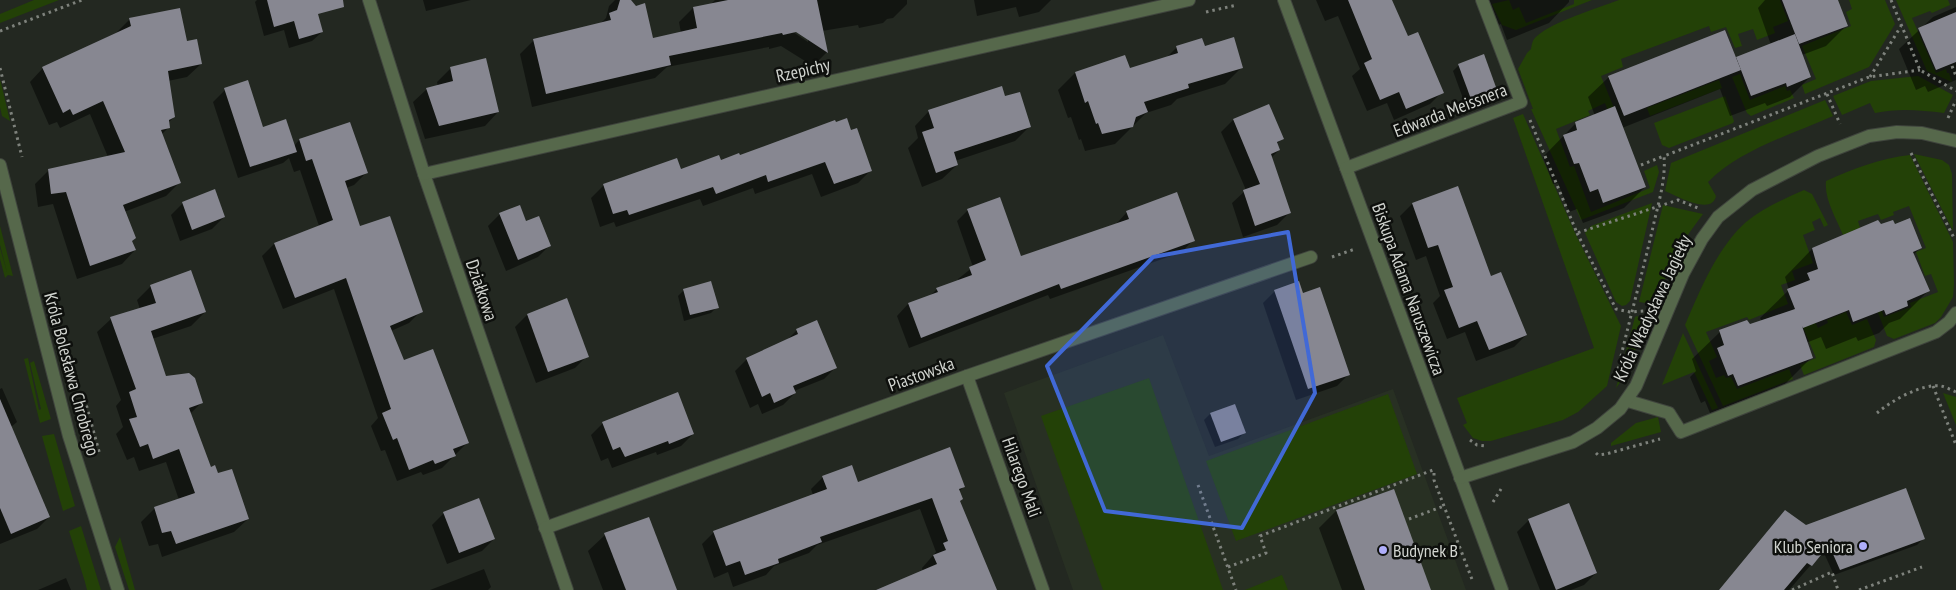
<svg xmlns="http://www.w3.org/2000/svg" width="1956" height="590" font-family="'PT Sans Narrow',sans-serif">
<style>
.built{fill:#283023}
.green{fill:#234107}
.shadow{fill:#0007;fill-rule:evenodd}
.building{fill:#878791}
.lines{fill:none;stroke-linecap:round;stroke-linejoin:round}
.lane-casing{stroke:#3f443d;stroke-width:14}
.street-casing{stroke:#3f443d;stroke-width:14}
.path{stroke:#7e827c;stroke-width:3;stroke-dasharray:2.5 4;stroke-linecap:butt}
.lane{stroke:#56684b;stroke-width:12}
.street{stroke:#56684b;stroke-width:12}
.marked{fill:#4169d6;fill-opacity:0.2;stroke:#4169d6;stroke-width:4;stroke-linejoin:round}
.poi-dot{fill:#afaefa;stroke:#0e100d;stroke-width:2}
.labels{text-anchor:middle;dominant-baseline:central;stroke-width:5;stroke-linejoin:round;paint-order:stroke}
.street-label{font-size:18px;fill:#d2d5d0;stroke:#0e100d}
.poi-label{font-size:18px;fill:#d2d5d0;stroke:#0e100d;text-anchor:end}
</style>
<rect width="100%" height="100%" fill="#232821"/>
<!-- built -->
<path class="built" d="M 1163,335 L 1209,456 L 1393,389 L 1466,590 L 1073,590 L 1004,393 Z"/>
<!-- green -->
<g class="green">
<path d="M 34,0 L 59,0 L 0,23 L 0,14 Z"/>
<path d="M 1509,0 L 1513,10 L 1519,7 L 1526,23 L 1574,4 L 1574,0 L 1592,0 L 1516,30 L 1502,25 L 1492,4 Z"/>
<path d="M 1619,0 L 1780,0 L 1788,21 L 1773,27 L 1775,33 L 1757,40 L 1753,29 L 1738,34 L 1742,46 L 1735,48 L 1726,27 L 1711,32 L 1709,26 L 1621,59 L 1623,67 L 1601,76 L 1614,108 L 1608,111 L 1605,103 L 1588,111 L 1590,115 L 1556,129 L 1570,167 L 1574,166 L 1591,212 L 1650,188 L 1644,171 L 1657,165 L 1659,172 L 1653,192 L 1581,220 L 1531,109 L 1533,109 L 1518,69 L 1527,53 L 1531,49 C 1532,44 1532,40 1537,36 C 1552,22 1598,8 1619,0 Z"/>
<path d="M 1849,0 L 1885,0 L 1895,24 L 1869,67 L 1805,94 L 1802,85 L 1816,79 L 1802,46 L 1851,26 L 1846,12 L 1852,9 Z"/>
<path d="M 1896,0 L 1948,0 L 1950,5 L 1932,13 L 1930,11 L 1912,18 L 1936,73 L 1946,69 L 1947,73 L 1949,73 L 1952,82 L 1927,71 Z"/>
<path d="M 1740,74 L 1750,100 L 1785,86 L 1787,91 L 1790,90 L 1794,98 L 1751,116 L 1747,113 L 1732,77 Z"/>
<path d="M 1918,76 L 1953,95 L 1944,113 C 1920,110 1898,108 1875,113 L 1870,103 L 1842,115 L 1833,96 L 1871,81 Z"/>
<path d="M 0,80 L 1,83 L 10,121 L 2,116 L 0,107 Z"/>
<path d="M 1719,80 L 1722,88 L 1650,116 L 1647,108 Z"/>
<path d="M 1725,96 L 1734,121 L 1733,123 L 1669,148 L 1662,145 L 1654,123 Z"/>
<path d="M 1825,100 L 1833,116 C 1791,135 1741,149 1708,182 L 1716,196 C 1712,216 1677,196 1665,191 L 1671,163 Z"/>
<path d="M 1523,114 L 1575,233 L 1621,326 L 1607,386 L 1578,412 L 1563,420 L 1491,441 L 1482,441 L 1473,438 L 1463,425 L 1467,423 L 1457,398 L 1594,348 L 1513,118 Z"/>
<path d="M 1914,154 L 1942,160 L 1949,165 L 1952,174 L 1953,231 Z"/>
<path d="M 1910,155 L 1953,242 L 1954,284 L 1953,297 L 1941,317 L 1935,323 L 1894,339 L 1887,336 L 1870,292 L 1874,290 L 1884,317 L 1911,307 L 1910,303 L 1938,292 L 1931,274 L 1925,276 L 1916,252 L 1926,248 L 1909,206 L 1893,212 L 1894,215 L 1881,220 L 1878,214 L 1858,221 L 1860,228 L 1843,235 C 1836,218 1824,199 1826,181 C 1853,169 1880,158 1910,155 Z"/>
<path d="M 1804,190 L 1812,194 L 1828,225 L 1824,227 L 1820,218 L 1812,222 L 1815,230 L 1803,235 L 1813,263 L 1792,271 L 1795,280 L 1781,285 L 1788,304 L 1749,320 L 1747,317 L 1706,332 L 1717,357 L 1709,361 L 1716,378 L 1724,375 L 1726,378 L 1731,377 L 1737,389 L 1789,369 L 1793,379 L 1723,406 L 1685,325 C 1700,290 1717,248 1746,222 C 1763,208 1784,199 1804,190 Z"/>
<path d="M 1652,203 L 1630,301 L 1626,305 L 1622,306 L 1616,302 L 1585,233 L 1591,226 Z"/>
<path d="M 1663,205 L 1703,214 L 1684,240 L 1653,304 L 1639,302 Z"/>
<path d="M 0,226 L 13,276 L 8,275 L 5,278 L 0,259 L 0,248 L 7,272 L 0,245 Z"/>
<path d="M 1846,312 L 1852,325 L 1867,319 L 1876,340 L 1874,347 L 1804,375 L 1800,365 L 1816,358 L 1803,327 L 1815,322 L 1818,328 L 1828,323 L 1827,320 Z"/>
<path d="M 1637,316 L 1646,320 L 1646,324 L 1624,377 L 1616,388 L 1635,317 Z"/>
<path d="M 1683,333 L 1718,408 L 1712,410 L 1694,372 L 1662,385 Z"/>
<path d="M 28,358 L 39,410 L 41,409 L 30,363 L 34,361 L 51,419 L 40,423 L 24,359 Z"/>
<path d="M 1149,378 L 1223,590 L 1103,590 L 1041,416 Z"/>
<path d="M 1943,393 L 1956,397 L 1956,425 Z"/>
<path d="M 1388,394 L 1417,474 L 1236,541 L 1206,461 Z"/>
<path d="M 1658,417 L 1661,432 L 1611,446 L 1611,443 L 1636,423 Z"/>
<path d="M 54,434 L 75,506 L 63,511 L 42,436 Z"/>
<path d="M 81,526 L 101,590 L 87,590 L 85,582 L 69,531 Z"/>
<path d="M 120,537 L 135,590 L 129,590 L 115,547 Z"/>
<path d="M 1282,575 L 1288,590 L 1245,590 Z"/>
</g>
<!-- shadow -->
<g class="shadow">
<path d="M 257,0 L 313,0 L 322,32 L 312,41 L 289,48 L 284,30 L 264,36 L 255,2 Z"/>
<path d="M 423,0 L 471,0 L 426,11 Z"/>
<path d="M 615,0 L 629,0 L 652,39 L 681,33 L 679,22 L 693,8 L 710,5 L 715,0 L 907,0 L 907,4 L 893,18 L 887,19 L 883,23 L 859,28 L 858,25 L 822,31 L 827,52 L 813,66 L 781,46 L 769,49 L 769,47 L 667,67 L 655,78 L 532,107 L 520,54 L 534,40 L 600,24 L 606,18 L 609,6 ZM 791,28 L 808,39 L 808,42 L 790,30 Z"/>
<path d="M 974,0 L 1051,0 L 1039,12 L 1019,17 L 1016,7 L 977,16 Z"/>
<path d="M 1316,0 L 1391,0 L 1407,38 L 1442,92 L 1430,104 L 1394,120 L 1387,103 L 1367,111 L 1352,76 L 1360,69 L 1338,16 L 1325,21 Z"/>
<path d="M 1485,0 L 1569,0 L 1569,2 L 1549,23 L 1507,40 L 1501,24 L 1496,26 Z"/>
<path d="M 1765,0 L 1837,0 L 1846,26 L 1826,46 L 1802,55 L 1810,77 L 1790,97 L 1767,106 L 1765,103 L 1730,116 L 1720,89 L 1622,128 L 1645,187 L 1624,208 L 1583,223 L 1577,209 L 1569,212 L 1558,183 L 1553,184 L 1543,157 L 1576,123 L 1595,116 L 1588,97 L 1609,77 L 1735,59 L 1771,45 L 1758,8 Z"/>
<path d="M 1956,7 L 1956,80 L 1928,92 L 1925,86 L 1916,90 L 1899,49 L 1933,17 Z"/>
<path d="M 130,19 L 186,42 L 201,64 L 187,77 L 168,81 L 174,117 L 168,123 L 169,127 L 161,135 L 179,183 L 166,196 L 124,212 L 131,241 L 135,250 L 122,264 L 77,279 L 53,204 L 38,207 L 35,184 L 49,170 L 108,157 L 90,114 L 60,128 L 57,122 L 49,125 L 30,82 L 43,68 L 116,33 Z"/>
<path d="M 1177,47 L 1204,48 L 1242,67 L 1225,84 L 1177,99 L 1171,105 L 1146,113 L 1115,144 L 1085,151 L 1081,139 L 1079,140 L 1071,117 L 1068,118 L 1058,90 L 1075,73 L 1124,56 L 1129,70 L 1166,58 Z"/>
<path d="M 1459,65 L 1496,90 L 1490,96 L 1465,104 L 1453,71 Z"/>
<path d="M 451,68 L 498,112 L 485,126 L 425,139 L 413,102 L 427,89 L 438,86 L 437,82 Z"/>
<path d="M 225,90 L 262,128 L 294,146 L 299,140 L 349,123 L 366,173 L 354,185 L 346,188 L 359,228 L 421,311 L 409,323 L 391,331 L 403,362 L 467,443 L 442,468 L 423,475 L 421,472 L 397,481 L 385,450 L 381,451 L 371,426 L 378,418 L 334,289 L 283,309 L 262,256 L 274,244 L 319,226 L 300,170 L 294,172 L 289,158 L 283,163 L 238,178 L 213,102 Z"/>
<path d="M 1005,98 L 1029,127 L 1015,141 L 955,161 L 957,165 L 942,179 L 922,187 L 908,148 L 918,138 L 915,126 L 929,111 Z"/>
<path d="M 1269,106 L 1282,138 L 1277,144 L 1279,150 L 1271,158 L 1289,213 L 1277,225 L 1243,237 L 1232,203 L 1246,190 L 1221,132 L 1233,120 Z"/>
<path d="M 851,132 L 871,170 L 858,183 L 821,197 L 812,174 L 755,194 L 753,188 L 703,206 L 700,199 L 616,227 L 614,222 L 600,227 L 591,198 L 604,185 L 680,170 Z"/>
<path d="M 183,203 L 224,217 L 212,229 L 180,241 L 171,215 Z"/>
<path d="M 1412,204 L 1490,277 L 1526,335 L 1514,347 L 1476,361 L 1465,332 L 1447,339 L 1433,303 L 1440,296 L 1426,256 L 1416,260 L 1400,216 Z"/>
<path d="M 968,210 L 1020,258 L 1116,224 L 1127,212 L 1193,240 L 1182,252 L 1050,299 L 1048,295 L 909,348 L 897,316 L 908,304 L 930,296 L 937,289 L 959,281 L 958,279 L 973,267 L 957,221 Z"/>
<path d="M 500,214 L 526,222 L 550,245 L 538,257 L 506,271 L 488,226 Z"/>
<path d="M 1877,221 L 1880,226 L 1921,247 L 1913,255 L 1928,291 L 1900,319 L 1889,323 L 1879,333 L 1858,341 L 1856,337 L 1826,349 L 1821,337 L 1806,343 L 1812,357 L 1784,385 L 1710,413 L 1705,401 L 1701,403 L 1690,377 L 1696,371 L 1692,359 L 1720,332 L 1762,321 L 1760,318 L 1789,290 L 1785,277 L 1812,249 Z"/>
<path d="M 151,286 L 205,312 L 191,326 L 152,339 L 165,378 L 202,402 L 190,414 L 210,468 L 218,475 L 248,519 L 234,532 L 162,557 L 158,544 L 149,546 L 141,522 L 155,508 L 179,500 L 166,462 L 139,471 L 134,457 L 127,460 L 116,434 L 123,427 L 116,406 L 121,400 L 97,332 L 111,319 L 140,309 L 137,300 Z"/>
<path d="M 684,290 L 717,307 L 711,313 L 684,321 L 678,296 Z"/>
<path d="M 1275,291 L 1302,294 L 1349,374 L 1337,386 L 1296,400 L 1263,303 Z"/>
<path d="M 527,315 L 587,356 L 575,368 L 536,383 L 515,327 Z"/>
<path d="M 797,330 L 836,367 L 824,379 L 794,391 L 795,393 L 783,405 L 762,414 L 758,404 L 750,408 L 735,371 L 747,359 L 785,342 Z"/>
<path d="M 2,388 L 17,422 L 11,427 L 49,517 L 37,529 L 0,544 L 0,389 Z"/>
<path d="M 1235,405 L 1244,433 L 1238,439 L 1215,447 L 1204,420 L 1210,414 Z"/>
<path d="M 603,423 L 693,434 L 681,446 L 657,455 L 656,452 L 612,468 L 608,458 L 601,461 L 591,435 Z"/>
<path d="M 823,477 L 858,484 L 964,486 L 959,492 L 959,502 L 995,590 L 905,590 L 923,571 L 922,568 L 936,552 L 920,509 L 817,545 L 809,553 L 774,566 L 766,575 L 733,587 L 728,572 L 714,578 L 702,544 L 714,532 L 813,495 L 811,489 Z"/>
<path d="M 1393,490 L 1430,590 L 1342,590 L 1319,528 L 1336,511 Z"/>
<path d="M 444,513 L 494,539 L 482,551 L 447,564 L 432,525 Z"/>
<path d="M 1529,520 L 1596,573 L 1584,585 L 1571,590 L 1540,590 L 1517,532 Z"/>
<path d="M 1806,526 L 1923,539 L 1917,545 L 1834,575 L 1823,551 L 1789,590 L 1725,590 Z"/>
<path d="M 605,535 L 676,590 L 603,590 L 588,551 Z"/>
<path d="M 484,569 L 491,587 L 488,590 L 430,590 Z"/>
<path d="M 66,578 L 71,590 L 38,590 Z"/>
</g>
<!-- building -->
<g class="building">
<path d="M 267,0 L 343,0 L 344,7 L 318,14 L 323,32 L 299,39 L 294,21 L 274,27 Z"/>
<path d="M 620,0 L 631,0 L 636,6 L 645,3 L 653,38 L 697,28 L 693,7 L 728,0 L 817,0 L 828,53 L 796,32 L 783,35 L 782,33 L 669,56 L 671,65 L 546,94 L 533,39 L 611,20 L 609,13 L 617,10 Z"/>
<path d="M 1348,0 L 1392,0 L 1408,36 L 1418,32 L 1444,93 L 1406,109 L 1399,92 L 1380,100 L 1364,63 L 1372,59 Z"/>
<path d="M 1782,0 L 1838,0 L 1848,26 L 1799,44 Z"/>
<path d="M 180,8 L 187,41 L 197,39 L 202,64 L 168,71 L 175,117 L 169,120 L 170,128 L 161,130 L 181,183 L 123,205 L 136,238 L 132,241 L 136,250 L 90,266 L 66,192 L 51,194 L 48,169 L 125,152 L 103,101 L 73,115 L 70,109 L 63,113 L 42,67 L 131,26 L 129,18 Z"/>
<path d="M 1956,12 L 1956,62 L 1936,70 L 1918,28 Z"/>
<path d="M 1725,30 L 1741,70 L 1624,116 L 1608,76 Z"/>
<path d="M 1795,34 L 1811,77 L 1787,87 L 1786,83 L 1751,96 L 1736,57 Z"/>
<path d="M 1234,37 L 1243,68 L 1188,84 L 1189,88 L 1144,102 L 1148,112 L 1136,117 L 1133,127 L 1102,134 L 1098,123 L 1096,124 L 1088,101 L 1085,103 L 1075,72 L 1125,55 L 1130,68 L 1178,53 L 1176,46 L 1202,38 L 1205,46 Z"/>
<path d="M 1484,54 L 1497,90 L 1471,99 L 1458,64 Z"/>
<path d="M 486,58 L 499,112 L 439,126 L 426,88 L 453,81 L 450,67 Z"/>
<path d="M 248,80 L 263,127 L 286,119 L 297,152 L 250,167 L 224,88 Z"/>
<path d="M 1002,86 L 1005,96 L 1020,92 L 1031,127 L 954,152 L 958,165 L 936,173 L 922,132 L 934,128 L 928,110 Z"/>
<path d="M 1269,104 L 1284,139 L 1277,142 L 1280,150 L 1271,154 L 1291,213 L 1255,226 L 1243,190 L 1260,184 L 1233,119 Z"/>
<path d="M 1615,106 L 1646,187 L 1603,203 L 1598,189 L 1590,192 L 1579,163 L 1574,164 L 1563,135 L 1577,130 L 1575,122 Z"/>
<path d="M 847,118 L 851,130 L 857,128 L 872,171 L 834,184 L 825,162 L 768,182 L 766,175 L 716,194 L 713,187 L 629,215 L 627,210 L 613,214 L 603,184 L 677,158 L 681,169 L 719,155 L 721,160 L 739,153 L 740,155 L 835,120 L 836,122 Z"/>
<path d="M 350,122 L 368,173 L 345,181 L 360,226 L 390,216 L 423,312 L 390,326 L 404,360 L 433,349 L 469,443 L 453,449 L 456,456 L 435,464 L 433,460 L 409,470 L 397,438 L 393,440 L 382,413 L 391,409 L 346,278 L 295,298 L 274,243 L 333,220 L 312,159 L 306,161 L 299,139 Z"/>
<path d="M 1458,186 L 1491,276 L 1501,272 L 1527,335 L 1489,350 L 1477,321 L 1459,328 L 1444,290 L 1453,287 L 1438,245 L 1428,248 L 1412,203 Z"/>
<path d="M 215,189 L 225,217 L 192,230 L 182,202 Z"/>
<path d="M 1177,192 L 1195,241 L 1061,289 L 1059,284 L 921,338 L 908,303 L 938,292 L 936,288 L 972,275 L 969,267 L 986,260 L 967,209 L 1000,197 L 1021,256 L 1129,219 L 1126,211 Z"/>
<path d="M 520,205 L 526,221 L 539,216 L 551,246 L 518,260 L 499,213 Z"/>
<path d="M 1910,218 L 1922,248 L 1913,252 L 1930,291 L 1907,301 L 1908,306 L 1886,315 L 1884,310 L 1853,322 L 1849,310 L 1803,328 L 1802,326 L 1813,358 L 1738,386 L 1733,374 L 1728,376 L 1717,348 L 1724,345 L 1719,330 L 1747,320 L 1750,324 L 1795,309 L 1787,289 L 1810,280 L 1807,273 L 1818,269 L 1812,248 L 1878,220 L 1881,224 L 1893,220 L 1895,224 Z"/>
<path d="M 191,270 L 206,312 L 151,331 L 166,376 L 189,373 L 195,378 L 203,403 L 189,408 L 211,467 L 215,465 L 218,473 L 232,469 L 249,519 L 176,544 L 171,531 L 162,533 L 154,507 L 195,493 L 179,449 L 153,459 L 148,444 L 140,447 L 129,419 L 137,417 L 129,392 L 136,389 L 110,317 L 156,303 L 150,285 Z"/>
<path d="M 711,281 L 719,308 L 690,315 L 683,289 Z"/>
<path d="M 1299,281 L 1303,293 L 1320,287 L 1350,375 L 1308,389 L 1274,290 Z"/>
<path d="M 567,298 L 589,357 L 548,372 L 527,314 Z"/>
<path d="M 817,320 L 837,368 L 793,386 L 796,393 L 774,403 L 770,393 L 762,397 L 746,358 L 798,334 L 796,329 Z"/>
<path d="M 678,392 L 694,434 L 669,444 L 668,441 L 625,457 L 620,447 L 613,450 L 602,422 Z"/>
<path d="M 0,399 L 50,517 L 11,534 L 0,508 Z"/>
<path d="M 1235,404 L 1246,433 L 1221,442 L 1210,413 Z"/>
<path d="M 950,447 L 965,487 L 959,489 L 963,499 L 960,501 L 997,590 L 876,590 L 937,564 L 933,555 L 946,550 L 943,543 L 948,541 L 932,498 L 820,537 L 822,542 L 778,559 L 779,563 L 745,575 L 740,561 L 726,566 L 713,531 L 827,489 L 822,476 L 852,465 L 858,482 Z"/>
<path d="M 1906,488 L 1925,539 L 1840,570 L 1829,545 L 1812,566 L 1807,563 L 1784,590 L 1719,590 L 1785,510 L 1806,525 Z"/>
<path d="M 1394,489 L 1431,590 L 1365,590 L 1336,510 Z"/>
<path d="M 479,498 L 495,539 L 459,553 L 443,512 Z"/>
<path d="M 1569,503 L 1597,573 L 1556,590 L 1528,519 Z"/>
<path d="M 649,517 L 677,590 L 626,590 L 604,533 Z"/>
</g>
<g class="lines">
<defs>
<path id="lane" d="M 1628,401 L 1669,413 L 1681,432 L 1936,332 L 1949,322 L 1956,313"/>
<g id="street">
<path d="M 369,0 L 424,174 L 567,590"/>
<path d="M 1284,0 L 1502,590"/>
<path d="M 0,165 L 69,436 L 118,590"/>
<path d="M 1346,168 L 1521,102 L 1482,0"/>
<path d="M 424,174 L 1189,0"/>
<path d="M 967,376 L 1043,590"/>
<path d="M 1460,478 L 1573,442 L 1597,428 L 1620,409 L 1636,386 L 1683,274 L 1702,239 L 1718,217 L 1752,190 L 1818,156 L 1869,136 L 1897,132 L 1922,133 L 1956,141"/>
<path d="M 545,528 L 967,376 L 1311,257"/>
</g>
</defs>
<!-- lane casing -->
<use href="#lane" class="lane-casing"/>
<!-- street casing -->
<use href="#street" class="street-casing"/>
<!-- path -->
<g class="path">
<path d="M 1891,0 L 1920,70 L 1956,91"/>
<path d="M 1206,12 L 1237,5"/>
<path d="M 0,31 L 82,0"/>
<path d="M 1952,66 L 1956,76"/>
<path d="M 0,68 L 22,157"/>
<path d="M 1870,77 L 1901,26"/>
<path d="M 1827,94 L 1840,124"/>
<path d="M 1948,118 L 1956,100"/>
<path d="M 1530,120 L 1577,233 L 1678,200 L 1698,208"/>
<path d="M 1911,153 L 1954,238 L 1956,238"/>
<path d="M 1641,165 L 1664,156"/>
<path d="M 1577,233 L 1616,309 L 1630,312 L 1645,311"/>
<path d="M 1332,257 L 1355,249"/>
<path d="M 1618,369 C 1629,321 1642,275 1653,227 C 1658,204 1666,180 1664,156 L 1869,77 L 1920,70"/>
<path d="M 1933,386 L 1956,445"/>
<path d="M 83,393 L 100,455"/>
<path d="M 1877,413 C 1891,401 1922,383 1941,386 C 1946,387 1951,390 1956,392"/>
<path d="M 1470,440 L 1477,445 L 1487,446"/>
<path d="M 1596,453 L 1598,455 L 1606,454 L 1660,439"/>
<path d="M 1434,473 L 1434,480 L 1473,582"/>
<path d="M 1198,485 L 1236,590"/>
<path d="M 1493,502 L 1501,489"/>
<path d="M 1409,519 L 1444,506"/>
<path d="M 1228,567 L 1266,553 L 1260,536 L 1433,470"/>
<path d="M 1792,590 L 1832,572 L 1838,590"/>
<path d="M 1859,590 L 1922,567"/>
</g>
<!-- lane -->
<use href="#lane" class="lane"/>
<!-- street -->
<use href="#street" class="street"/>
</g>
<!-- marked area -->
<path class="marked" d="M 1288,232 L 1315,393 L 1242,528 L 1105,511 L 1047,366 L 1153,257 Z"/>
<!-- markers -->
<g class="poi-dot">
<circle cx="1863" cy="546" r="5"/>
<circle cx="1383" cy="550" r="5"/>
</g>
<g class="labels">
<!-- street labels -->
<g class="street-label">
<text transform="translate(803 70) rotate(-13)">Rzepichy</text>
<text transform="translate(1450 110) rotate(-21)">Edwarda Meissnera</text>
<text transform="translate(1409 289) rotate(70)">Biskupa Adama Naruszewicza</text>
<text transform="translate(482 290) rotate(71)">Działkowa</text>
<text transform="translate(1652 308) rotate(-65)">Króla Władysława Jagiełły</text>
<text transform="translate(72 374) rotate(75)">Króla Bolesława Chrobrego</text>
<text transform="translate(921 374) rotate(-20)">Piastowska</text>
<text transform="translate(1022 477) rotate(70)">Hilarego Mali</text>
</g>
<!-- poi labels -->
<g class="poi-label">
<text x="1853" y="546">Klub Seniora</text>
<text x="1393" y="550" text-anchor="start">Budynek B</text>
</g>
</g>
</svg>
